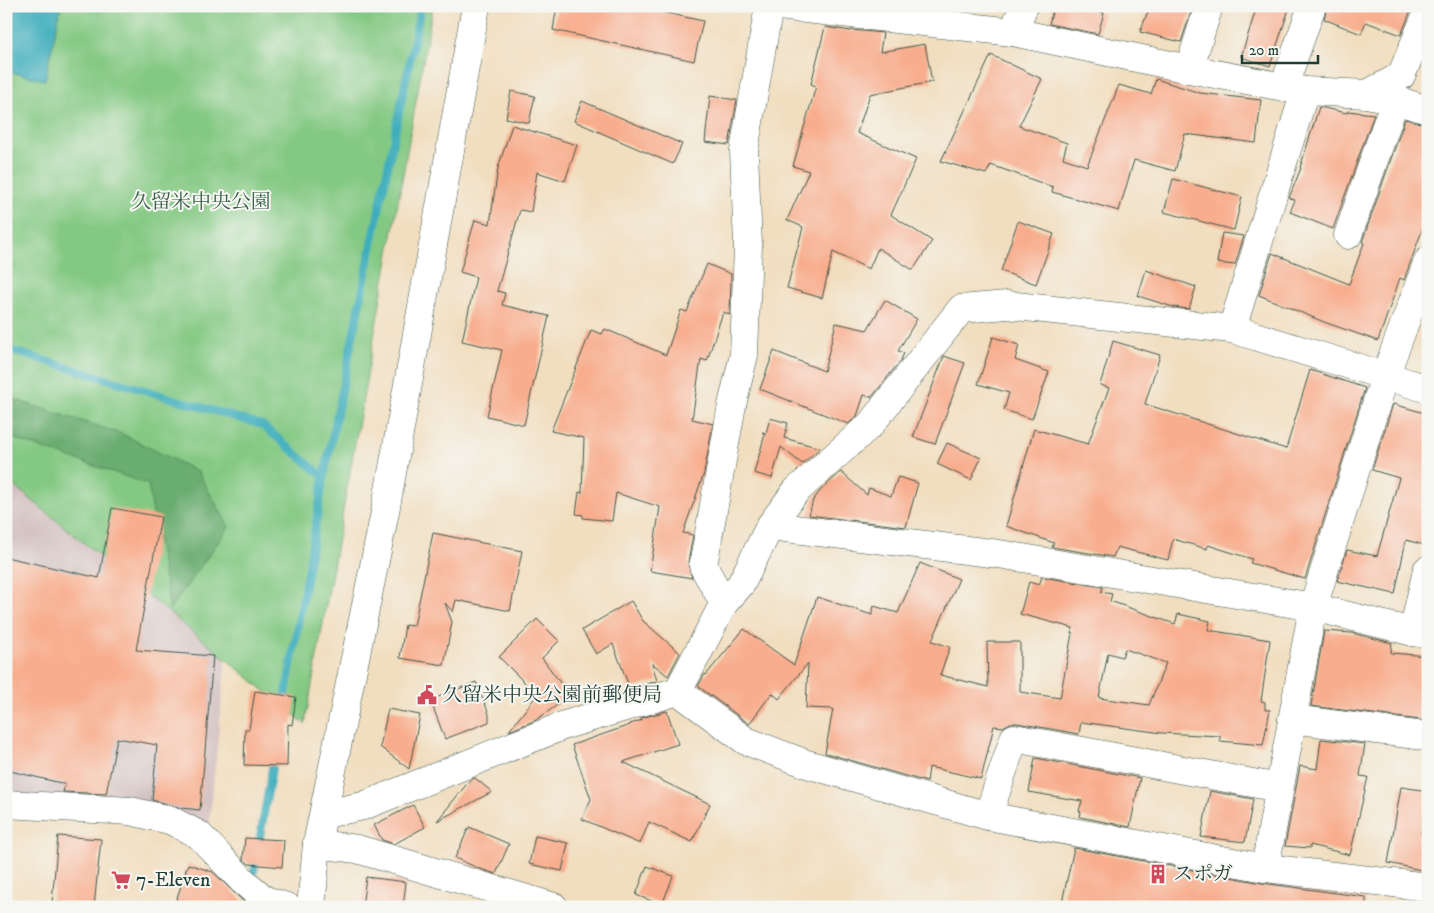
<svg xmlns="http://www.w3.org/2000/svg" width="1434" height="913" font-family="'IM FELL DW Pica','Noto Serif JP',serif">
<style>
.industrial{fill:#d2bfbf}
.green{fill:#84c983;stroke:#52835c}
.forest{fill:#6bad71;stroke:#457552}
.water{fill:#3eadbc;stroke:#2e7578}
.lines{fill:none;stroke-linecap:round;stroke-linejoin:round}
.stream{stroke:#3eadbc;stroke-width:8}
.building{fill:#f8ae8e;fill-rule:evenodd}
.minor-casing{stroke:#3e5549;stroke-width:29}
.minor{stroke:#fff;stroke-width:28}
.labels{text-anchor:middle;dominant-baseline:central;stroke-width:4;stroke-linejoin:round;paint-order:stroke}
.park-label{font-size:20px;fill:#386048;stroke:#f6f6f2}
.poi-label{font-size:20px;fill:#1f3d34;stroke:#f6f6f2;text-anchor:start}
</style>
<rect width="100%" height="100%" fill="#f6f6f2"/>
<filter id="ink" filterUnits="userSpaceOnUse"><feTurbulence type="fractalNoise" baseFrequency=".02" numOctaves="2"/><feDisplacementMap in="SourceGraphic" scale="10" xChannelSelector="R" yChannelSelector="G"/><feConvolveMatrix kernelMatrix="1 2 1 2 8 2 1 2 1" color-interpolation-filters="sRGB"/></filter>
<filter id="wash" filterUnits="userSpaceOnUse"><feTurbulence type="fractalNoise" baseFrequency=".0096" numOctaves="4" result="noise"/><feDisplacementMap in="SourceGraphic" scale="20" xChannelSelector="R" yChannelSelector="G"/><feGaussianBlur stdDeviation="1.12" result="paint"/><feColorMatrix in="noise" values="0 0 0 0 0 0 0 0 0 0 0 0 0 0 0 0 0 1.4 0 .05"/><feComposite in="paint" operator="in"/></filter>
<g filter="url(#wash)">
<rect width="100%" height="100%" fill="#f1debf"/>
<!-- industrial -->
<path class="industrial" d="M 6,438 L 229,628 L 209,826 L 6,798 Z"/>
<!-- green -->
<path class="green" d="M 6,6 L 433,6 L 305,724 L 6,479 Z"/>
<!-- forest -->
<path class="forest" d="M 6,397 L 122,434 L 198,472 L 229,527 L 170,609 L 148,484 L 6,436 Z"/>
<!-- water -->
<path class="water" d="M 6,6 L 61,6 L 45,80 L 6,71 Z"/>
<g class="lines">
<!-- stream -->
<g class="stream">
<path d="M 6,349 L 262,425 L 324,477"/>
<path d="M 284,704 L 324,477 L 421,6"/>
<path d="M 254,871 L 274,757"/>
</g>
</g>
<g id="blocks">
<!-- building -->
<g class="building">
<path d="M 557,6 L 634,6 L 703,21 L 694,61 L 553,30 Z"/>
<path d="M 1054,6 L 1080,6 L 1104,13 L 1098,34 L 1049,24 Z"/>
<path d="M 1150,6 L 1193,6 L 1181,42 L 1140,32 Z"/>
<path d="M 1257,6 L 1290,6 L 1270,66 L 1241,57 Z"/>
<path d="M 1327,6 L 1406,6 L 1412,8 L 1401,35 L 1366,22 L 1361,34 L 1324,19 Z"/>
<path d="M 825,27 L 851,31 L 851,30 L 883,33 L 880,52 L 925,44 L 932,82 L 870,94 L 857,133 L 916,159 L 891,215 L 932,241 L 913,270 L 878,248 L 869,269 L 833,252 L 822,298 L 787,288 L 803,227 L 787,220 L 809,171 L 793,166 L 816,86 L 811,84 Z"/>
<path d="M 991,55 L 1042,79 L 1019,126 L 1067,143 L 1063,158 L 1087,166 L 1119,85 L 1151,94 L 1156,79 L 1200,93 L 1261,100 L 1256,143 L 1185,134 L 1175,171 L 1134,160 L 1119,211 L 1052,192 L 1053,187 L 991,165 L 986,174 L 941,161 Z"/>
<path d="M 511,91 L 535,96 L 529,123 L 506,118 Z"/>
<path d="M 710,96 L 737,100 L 729,145 L 705,142 Z"/>
<path d="M 582,101 L 682,144 L 673,164 L 574,121 Z"/>
<path d="M 1319,107 L 1347,113 L 1348,111 L 1374,114 L 1333,229 L 1290,212 L 1295,200 L 1289,198 L 1301,168 L 1300,168 Z"/>
<path d="M 1405,119 L 1428,125 L 1428,214 L 1404,280 L 1400,278 L 1378,341 L 1324,322 L 1259,295 L 1272,253 L 1349,284 L 1364,243 L 1362,242 Z"/>
<path d="M 512,125 L 577,145 L 565,181 L 537,172 L 531,212 L 520,210 L 497,291 L 505,293 L 502,305 L 549,316 L 524,425 L 487,416 L 502,350 L 462,341 L 476,277 L 460,272 L 475,220 L 490,224 L 498,168 Z"/>
<path d="M 1173,179 L 1242,197 L 1234,230 L 1164,212 Z"/>
<path d="M 1018,221 L 1054,234 L 1036,284 L 1001,271 Z"/>
<path d="M 1222,233 L 1244,236 L 1235,265 L 1217,263 Z"/>
<path d="M 707,264 L 731,274 L 730,315 L 723,312 L 707,361 L 701,359 L 692,419 L 713,424 L 704,473 L 683,533 L 693,535 L 688,563 L 692,578 L 650,571 L 660,507 L 616,493 L 612,521 L 583,518 L 583,515 L 576,514 L 579,492 L 582,493 L 584,438 L 551,431 L 591,330 L 602,334 L 605,329 L 666,355 L 681,310 L 687,312 Z"/>
<path d="M 1146,270 L 1196,287 L 1189,309 L 1173,307 L 1138,296 Z"/>
<path d="M 885,300 L 917,319 L 898,351 L 904,353 L 901,360 L 872,397 L 864,395 L 857,416 L 848,424 L 760,389 L 774,351 L 824,371 L 836,323 L 867,330 Z"/>
<path d="M 993,337 L 1019,345 L 1015,360 L 1049,372 L 1032,419 L 1004,410 L 1009,393 L 978,384 Z"/>
<path d="M 1113,341 L 1160,355 L 1145,404 L 1286,449 L 1310,370 L 1365,388 L 1305,579 L 1250,563 L 1252,559 L 1208,545 L 1207,549 L 1173,539 L 1168,560 L 1117,547 L 1113,557 L 1052,547 L 1054,543 L 1006,526 L 1034,429 L 1088,444 L 1109,388 L 1100,385 Z"/>
<path d="M 944,356 L 965,363 L 935,444 L 913,437 Z"/>
<path d="M 1393,404 L 1428,414 L 1428,546 L 1406,540 L 1395,594 L 1337,581 L 1347,550 L 1377,556 L 1399,478 L 1372,470 Z"/>
<path d="M 770,418 L 788,423 L 784,438 L 820,448 L 802,464 L 781,447 L 772,478 L 754,473 L 765,434 L 762,432 L 766,433 Z"/>
<path d="M 947,443 L 981,458 L 971,480 L 937,464 Z"/>
<path d="M 841,472 L 867,495 L 869,488 L 891,496 L 898,477 L 918,483 L 906,527 L 809,515 L 813,500 L 820,491 Z"/>
<path d="M 112,508 L 161,517 L 136,650 L 213,656 L 200,810 L 181,808 L 152,800 L 157,745 L 117,738 L 106,794 L 63,792 L 65,784 L 6,770 L 6,557 L 99,578 Z"/>
<path d="M 433,533 L 522,551 L 510,611 L 456,600 L 453,612 L 445,603 L 452,622 L 444,665 L 400,658 L 405,625 L 414,626 Z"/>
<path d="M 920,563 L 959,579 L 932,641 L 950,647 L 940,675 L 988,687 L 987,642 L 1020,642 L 1020,692 L 1060,698 L 1073,628 L 1020,614 L 1029,582 L 1039,585 L 1042,577 L 1103,587 L 1101,592 L 1112,594 L 1110,601 L 1175,624 L 1178,614 L 1210,621 L 1208,630 L 1270,640 L 1261,701 L 1265,702 L 1265,710 L 1270,710 L 1263,745 L 1220,741 L 1220,736 L 1162,733 L 1081,722 L 1079,734 L 1017,723 L 1010,723 L 1003,727 L 994,726 L 981,779 L 929,767 L 927,782 L 825,753 L 833,709 L 806,708 L 808,663 L 779,699 L 772,693 L 749,724 L 698,686 L 705,674 L 706,675 L 744,629 L 794,665 L 817,597 L 872,615 L 874,606 L 898,613 ZM 1125,649 L 1166,663 L 1149,705 L 1099,698 L 1108,653 L 1122,657 Z"/>
<path d="M 631,601 L 643,621 L 680,653 L 668,676 L 652,663 L 657,681 L 630,689 L 613,644 L 596,654 L 582,630 Z"/>
<path d="M 537,619 L 559,641 L 542,658 L 570,696 L 536,720 L 509,731 L 537,695 L 499,657 Z"/>
<path d="M 1324,631 L 1352,633 L 1392,643 L 1391,653 L 1428,656 L 1428,721 L 1311,706 Z"/>
<path d="M 476,682 L 489,714 L 489,722 L 445,739 L 433,707 L 433,699 Z"/>
<path d="M 255,691 L 296,697 L 292,725 L 288,724 L 287,766 L 244,765 L 245,729 L 249,729 Z"/>
<path d="M 388,709 L 420,715 L 409,769 L 380,747 Z"/>
<path d="M 667,711 L 678,744 L 623,762 L 710,804 L 692,842 L 649,822 L 640,844 L 582,819 L 591,799 L 572,745 L 630,725 L 630,724 L 642,720 L 641,718 Z"/>
<path d="M 1321,739 L 1365,744 L 1360,776 L 1368,777 L 1350,855 L 1310,845 L 1310,848 L 1285,846 L 1300,766 L 1317,769 Z"/>
<path d="M 1035,758 L 1140,778 L 1130,827 L 1080,817 L 1081,812 L 1079,811 L 1082,801 L 1029,792 Z"/>
<path d="M 475,778 L 492,792 L 437,821 L 470,780 Z"/>
<path d="M 1401,787 L 1428,791 L 1421,834 L 1427,835 L 1421,870 L 1388,863 Z"/>
<path d="M 1210,791 L 1253,799 L 1245,842 L 1201,837 Z"/>
<path d="M 413,805 L 425,827 L 394,844 L 382,840 L 374,825 Z"/>
<path d="M 469,827 L 509,844 L 496,874 L 480,869 L 455,858 Z"/>
<path d="M 58,836 L 101,839 L 94,907 L 52,902 Z"/>
<path d="M 535,836 L 568,843 L 562,871 L 529,864 Z"/>
<path d="M 245,838 L 284,840 L 282,867 L 249,864 L 243,859 Z"/>
<path d="M 1074,848 L 1262,883 L 1366,897 L 1366,907 L 1061,907 Z"/>
<path d="M 188,864 L 213,872 L 249,907 L 174,907 Z"/>
<path d="M 647,866 L 673,876 L 662,905 L 636,895 Z"/>
<path d="M 366,877 L 406,882 L 403,907 L 362,907 Z"/>
</g>
</g>
</g>
<g filter="url(#ink)">
<use href="#blocks" fill-opacity="0" stroke="#3e5549" stroke-width="1"/>
<g class="lines">
<defs>
<g id="minor">
<path d="M 779,6 L 1013,32 L 1189,69 L 1305,91 L 1367,94 L 1395,100 L 1428,110"/>
<path d="M 1013,32 L 1024,6"/>
<path d="M 1189,69 L 1209,6"/>
<path d="M 1284,86 L 1312,6"/>
<path d="M 1367,94 L 1401,76 L 1428,11"/>
<path d="M 1348,235 L 1395,100"/>
<path d="M 1232,329 L 1305,91"/>
<path d="M 770,526 L 999,554 L 1313,607 L 1413,632 L 1428,634"/>
<path d="M 724,603 L 703,566 L 732,405 L 744,355 L 748,245 L 744,151 L 769,6"/>
<path d="M 1413,632 L 1427,570"/>
<path d="M 678,691 L 746,741 L 807,764 L 988,816 L 1265,868 L 1428,887"/>
<path d="M 1292,719 L 1424,736"/>
<path d="M 6,804 L 130,811 L 170,820 L 199,835 L 243,881 L 265,900 L 287,907"/>
<path d="M 325,814 L 363,806 L 565,725 L 678,691 L 724,603 L 741,584 L 770,526 L 796,491 L 870,425 L 961,309 L 1007,305 L 1232,329 L 1428,389"/>
<path d="M 988,816 L 1014,738 L 1279,788"/>
<path d="M 317,844 L 357,849 L 554,907"/>
<path d="M 1265,868 L 1313,607 L 1385,376 L 1428,261"/>
<path d="M 311,907 L 317,844 L 385,512 L 476,6"/>
</g>
</defs>
<!-- minor casing -->
<use href="#minor" class="minor-casing"/>
<!-- minor -->
<use href="#minor" class="minor"/>
</g>
</g>
<!-- icons -->
<defs>
<symbol id="civic-bare" viewBox="-9 -9 18 18"><path d="M-.6-6.5H3V-4.5H.6V-3L4-1V1h2V6H-6V1h2V-1L-.6-3ZM-1.2 2.5V6h2.4V2.5Z" fill="#d1495b" stroke="#f6f6f2" stroke-width="2.5" paint-order="stroke"/></symbol>
<symbol id="building-bare" viewBox="-9 -9 18 18"><path d="M-4-6H4V6H1V3H-1V6H-4ZM-2.5-4.3h1.7v1.8h-1.7ZM.8-4.3h1.7v1.8H.8ZM-2.5-1h1.7V.8h-1.7ZM.8-1h1.7V.8H.8Z" fill="#d1495b" stroke="#f6f6f2" stroke-width="2.5" paint-order="stroke"/></symbol>
<symbol id="supermarket-bare" viewBox="-9 -9 18 18"><path d="M-6-5.5h2.5l.6 2H6L4.5 2H-2.5L-4.4-4H-6ZM-1.5 3.2a1.3 1.3 0 1 0 .1 0ZM3 3.2a1.3 1.3 0 1 0 .1 0Z" fill="#d1495b" stroke="#f6f6f2" stroke-width="2.5" paint-order="stroke"/></symbol>
</defs>
<g fill-rule="evenodd">
<use href="#civic-bare" x="413" y="681" width="28" height="28"/>
<use href="#building-bare" x="1144" y="860" width="28" height="28"/>
<use href="#supermarket-bare" x="107" y="866" width="28" height="28"/>
</g>
<g class="labels">
<!-- park labels -->
<g class="park-label">
<text x="201" y="202">久留米中央公園</text>
</g>
<!-- poi labels -->
<g class="poi-label">
<text x="442" y="695">久留米中央公園前郵便局</text>
<text x="1173" y="874">スポガ</text>
<text x="136" y="880">7-Eleven</text>
</g>
</g>
<!-- margin -->
<rect width="1434" height="913" fill="none" stroke="#f6f6f2" stroke-width="25"/>
<!-- scale -->
<path d="M1242 55v8h76v-8" fill="none" stroke="#1f3d34" stroke-width="2.5"/>
<text x="1249" y="55" font-size="15" fill="#1f3d34" stroke="#f6f6f2" stroke-width="4" paint-order="stroke">20 m</text>
</svg>
